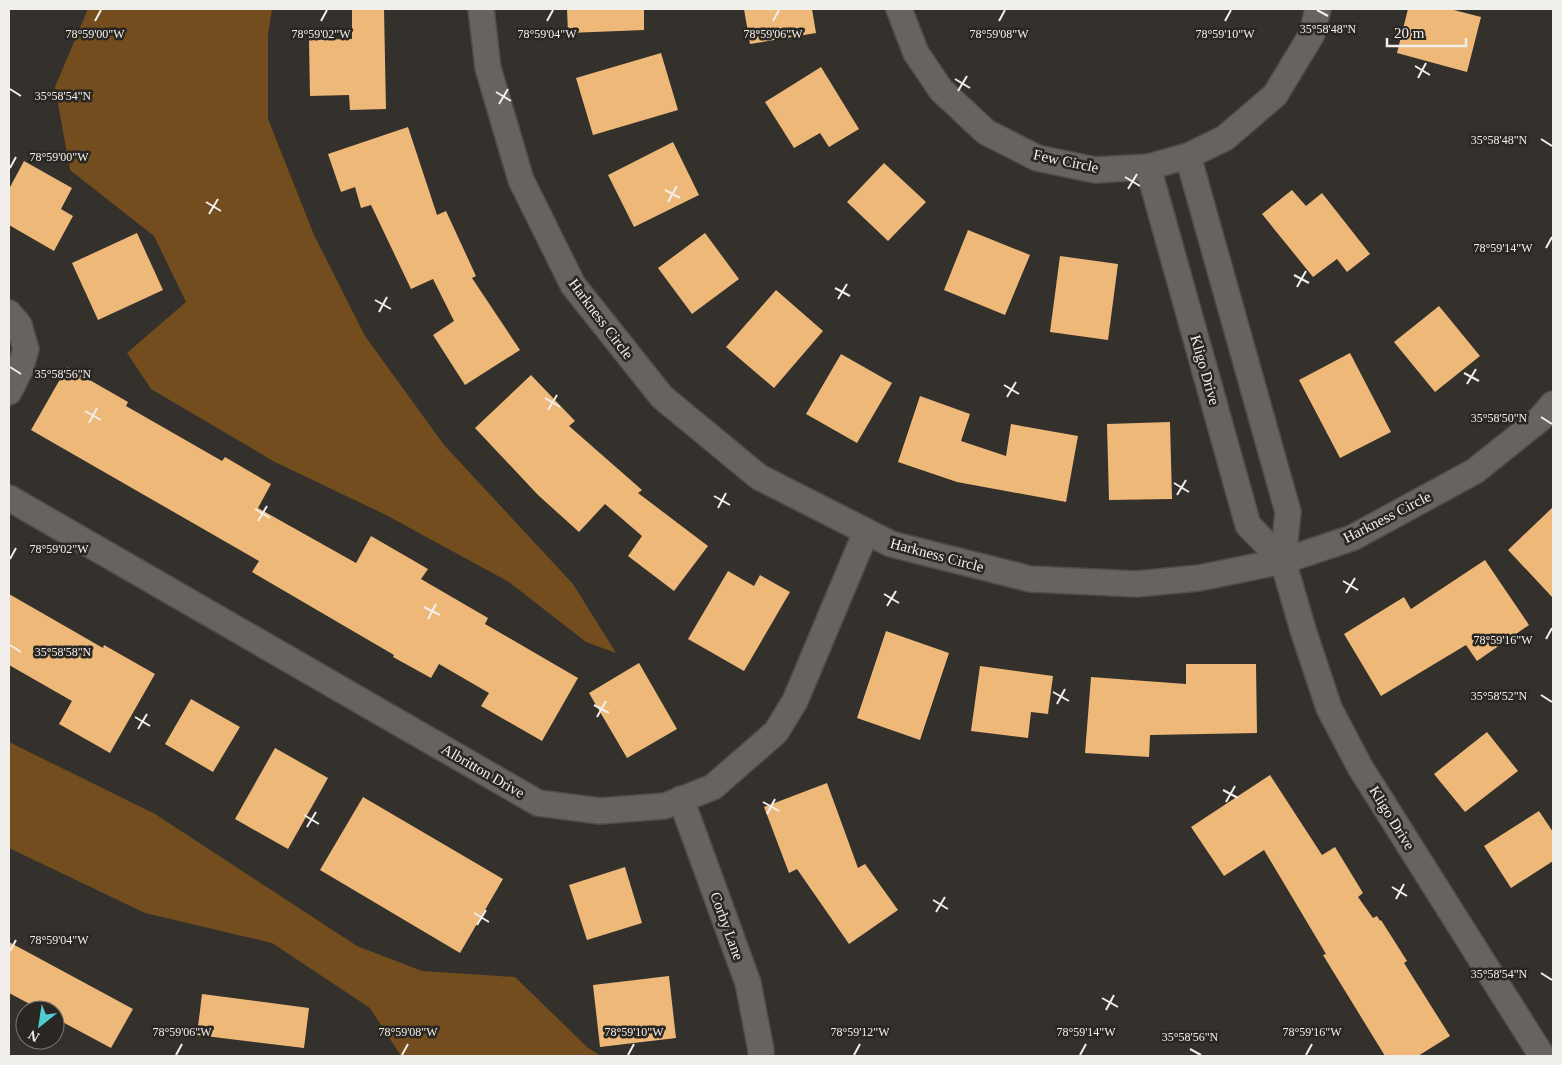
<svg xmlns="http://www.w3.org/2000/svg" width="1562" height="1065" font-family="Georgia,serif">
<style>
.forest{fill:#734d1d}
.building{fill:#eeb879}
.lines{fill:none;stroke-linecap:round;stroke-linejoin:round}
.street-casing{stroke:#4f4c49;stroke-width:28}
.street{stroke:#67635e;stroke-width:25}
.ticks{fill:none;stroke:#f1efec;stroke-width:2}
.labels{text-anchor:middle;dominant-baseline:central;stroke-width:5;stroke-linejoin:round;paint-order:stroke}
.street-label{font-size:15px;fill:#f1efec;stroke:#2a2723}
.ticks-label{font-size:12px;text-anchor:middle;fill:#f1efec;stroke:#2a2723;stroke-width:5;stroke-linejoin:round;paint-order:stroke}
</style>
<rect width="100%" height="100%" fill="#34312c"/>
<!-- forest -->
<g class="forest">
<path d="M 88,9 L 272,9 L 268,35 L 268,119 L 314,235 L 365,336 L 444,445 L 573,584 L 616,653 L 586,642 L 509,582 L 386,515 L 275,462 L 151,389 L 127,353 L 186,302 L 154,236 L 70,170 L 55,87 Z"/>
<path d="M 9,742 L 155,814 L 357,946 L 422,971 L 515,977 L 587,1047 L 601,1056 L 401,1056 L 370,1008 L 272,943 L 145,913 L 9,848 Z"/>
</g>
<!-- building -->
<g class="building">
<path d="M 352,9 L 384,9 L 386,109 L 350,110 L 349,95 L 310,96 L 309,40 L 352,39 Z"/>
<path d="M 567,9 L 644,9 L 644,30 L 568,33 Z"/>
<path d="M 744,9 L 812,9 L 816,33 L 750,44 Z"/>
<path d="M 1408,9 L 1450,9 L 1481,17 L 1467,72 L 1397,53 Z"/>
<path d="M 661,53 L 678,110 L 593,135 L 576,78 Z"/>
<path d="M 821,67 L 859,129 L 829,147 L 820,133 L 794,148 L 765,102 Z"/>
<path d="M 408,127 L 437,215 L 446,211 L 476,276 L 472,278 L 520,350 L 465,385 L 433,335 L 454,321 L 433,279 L 411,289 L 371,205 L 361,208 L 355,187 L 341,192 L 328,154 Z"/>
<path d="M 673,142 L 699,195 L 634,227 L 608,175 Z"/>
<path d="M 24,161 L 72,188 L 61,209 L 73,216 L 54,251 L 9,225 L 9,189 Z"/>
<path d="M 884,163 L 926,202 L 888,241 L 847,202 Z"/>
<path d="M 1292,190 L 1306,206 L 1322,193 L 1370,254 L 1347,272 L 1337,259 L 1313,277 L 1262,214 Z"/>
<path d="M 968,230 L 1030,255 L 1005,315 L 944,290 Z"/>
<path d="M 137,233 L 163,290 L 98,320 L 72,263 Z"/>
<path d="M 705,233 L 739,279 L 692,314 L 658,268 Z"/>
<path d="M 1060,256 L 1118,264 L 1108,340 L 1050,332 Z"/>
<path d="M 776,290 L 823,331 L 774,388 L 726,347 Z"/>
<path d="M 1439,306 L 1480,356 L 1435,392 L 1394,342 Z"/>
<path d="M 1350,353 L 1391,432 L 1340,458 L 1299,380 Z"/>
<path d="M 841,354 L 892,383 L 857,443 L 806,414 Z"/>
<path d="M 67,367 L 128,402 L 126,406 L 222,461 L 225,457 L 271,484 L 258,508 L 356,563 L 371,536 L 428,569 L 421,579 L 488,618 L 485,624 L 578,678 L 542,741 L 481,706 L 489,693 L 439,664 L 431,678 L 393,657 L 394,655 L 252,572 L 259,561 L 31,430 Z"/>
<path d="M 531,375 L 575,421 L 569,426 L 642,490 L 638,493 L 708,546 L 674,591 L 628,556 L 642,536 L 605,504 L 579,532 L 538,495 L 475,428 Z"/>
<path d="M 920,396 L 970,414 L 961,441 L 1006,456 L 1011,424 L 1078,436 L 1066,502 L 957,482 L 898,462 Z"/>
<path d="M 1170,422 L 1172,499 L 1109,500 L 1107,424 Z"/>
<path d="M 1553,507 L 1553,598 L 1508,550 Z"/>
<path d="M 1485,560 L 1529,625 L 1477,661 L 1466,645 L 1381,696 L 1344,634 L 1404,597 L 1411,609 Z"/>
<path d="M 728,571 L 754,586 L 760,575 L 790,592 L 744,671 L 688,639 Z"/>
<path d="M 9,594 L 103,648 L 104,645 L 155,674 L 110,753 L 59,724 L 72,701 L 9,665 Z"/>
<path d="M 886,631 L 949,653 L 920,740 L 857,718 Z"/>
<path d="M 639,663 L 677,729 L 627,758 L 589,693 Z"/>
<path d="M 1186,664 L 1256,664 L 1257,733 L 1150,735 L 1149,757 L 1085,753 L 1091,677 L 1186,684 Z"/>
<path d="M 980,666 L 1053,676 L 1048,714 L 1031,712 L 1028,738 L 971,731 Z"/>
<path d="M 191,699 L 240,727 L 213,772 L 165,744 Z"/>
<path d="M 1487,732 L 1518,771 L 1465,812 L 1434,774 Z"/>
<path d="M 275,748 L 328,778 L 288,849 L 235,819 Z"/>
<path d="M 1270,775 L 1322,855 L 1335,847 L 1363,893 L 1358,897 L 1373,918 L 1377,916 L 1380,921 L 1381,920 L 1407,961 L 1404,963 L 1450,1036 L 1418,1056 L 1385,1056 L 1323,955 L 1326,954 L 1264,850 L 1224,876 L 1191,827 Z"/>
<path d="M 827,783 L 858,868 L 865,864 L 898,910 L 849,944 L 797,869 L 789,873 L 764,807 Z"/>
<path d="M 363,797 L 503,879 L 460,953 L 320,870 Z"/>
<path d="M 1539,811 L 1553,832 L 1553,861 L 1511,888 L 1484,846 Z"/>
<path d="M 625,867 L 642,923 L 587,940 L 569,885 Z"/>
<path d="M 9,942 L 133,1009 L 111,1048 L 55,1018 L 55,1010 L 41,1010 L 9,993 Z"/>
<path d="M 669,976 L 676,1038 L 600,1047 L 593,985 Z"/>
<path d="M 202,994 L 309,1008 L 304,1048 L 197,1035 Z"/>
</g>
<g class="lines">
<defs>
<g id="street">
<path d="M 481,9 L 488,68 L 521,180 L 573,285 L 662,397 L 759,477 L 891,544 L 1030,579 L 1137,584 L 1199,578 L 1283,561 L 1352,538 L 1475,471 L 1540,419 L 1553,404"/>
<path d="M 899,9 L 916,53 L 941,90 L 986,132 L 1037,158 L 1095,170 L 1148,167 L 1188,156 L 1225,138 L 1275,95 L 1312,34 L 1318,9"/>
<path d="M 1188,156 L 1288,512 L 1283,561 L 1303,630 L 1329,708 L 1360,767 L 1542,1056"/>
<path d="M 1148,167 L 1248,525 L 1283,561"/>
<path d="M 9,313 L 19,325 L 26,349 L 20,370 L 9,392"/>
<path d="M 9,498 L 538,803 L 600,811 L 665,806 L 713,787 L 776,732 L 795,701 L 866,532"/>
<path d="M 681,799 L 748,983 L 761,1050 L 761,1056"/>
</g>
</defs>
<!-- street casing -->
<use href="#street" class="street-casing"/>
<!-- street -->
<use href="#street" class="street"/>
</g>
<!-- ticks -->
<path class="ticks" d="M 1317,10 L 1328,16M 95,21 L 101,10M 321,21 L 327,10M 547,21 L 553,10M 773,21 L 779,10M 999,21 L 1005,10M 1225,21 L 1231,10M 1415,66 L 1430,75M 1418,78 L 1426,63M 955,79 L 970,88M 10,89 L 21,96M 958,91 L 967,76M 496,92 L 511,101M 499,104 L 508,89M 1541,139 L 1552,146M 10,168 L 16,157M 1125,177 L 1140,186M 1128,189 L 1137,174M 665,190 L 680,198M 206,202 L 221,211M 668,202 L 677,186M 209,214 L 218,199M 1546,248 L 1552,237M 1294,275 L 1309,283M 1297,287 L 1306,271M 835,288 L 850,296M 838,299 L 847,284M 375,300 L 391,309M 379,312 L 387,297M 10,367 L 21,374M 1464,373 L 1479,381M 1467,384 L 1476,369M 1004,385 L 1019,394M 1007,397 L 1016,382M 545,398 L 560,407M 548,410 L 557,395M 85,411 L 101,420M 1541,417 L 1552,424M 89,423 L 97,408M 1174,483 L 1189,492M 1177,495 L 1186,480M 714,496 L 730,505M 718,508 L 726,493M 255,509 L 270,518M 258,521 L 267,506M 10,559 L 16,548M 1343,581 L 1358,590M 1346,593 L 1355,578M 884,594 L 899,603M 887,606 L 896,591M 424,607 L 440,615M 428,619 L 436,604M 1546,639 L 1552,628M 10,645 L 21,652M 1053,692 L 1069,701M 1541,695 L 1552,702M 1057,704 L 1065,689M 594,705 L 609,713M 135,717 L 150,726M 597,717 L 606,701M 138,729 L 147,714M 1223,790 L 1238,798M 763,802 L 779,811M 1226,802 L 1235,786M 767,814 L 775,799M 304,815 L 319,824M 307,827 L 316,812M 1392,887 L 1407,896M 1396,899 L 1404,884M 933,900 L 948,909M 936,912 L 945,897M 474,913 L 489,922M 477,925 L 486,910M 10,951 L 16,940M 1541,973 L 1552,980M 1102,998 L 1118,1007M 1106,1010 L 1114,995M 1190,1049 L 1201,1055M 176,1055 L 182,1044M 402,1055 L 408,1044M 628,1055 L 634,1044M 854,1055 L 860,1044M 1080,1055 L 1086,1044M 1306,1055 L 1312,1044"/>
<g class="labels">
<!-- street labels -->
<g class="street-label">
<text transform="translate(1066 161) rotate(12)">Few Circle</text>
<text transform="translate(601 319) rotate(53)">Harkness Circle</text>
<text transform="translate(1205 370) rotate(74)">Kligo Drive</text>
<text transform="translate(1387 517) rotate(-27)">Harkness Circle</text>
<text transform="translate(937 555) rotate(15)">Harkness Circle</text>
<text transform="translate(483 771) rotate(30)">Albritton Drive</text>
<text transform="translate(1392 818) rotate(58)">Kligo Drive</text>
<text transform="translate(727 926) rotate(70)">Corby Lane</text>
</g>
</g>
<g class="ticks-label">
<text x="1328" y="33">35°58'48"N</text>
<text x="95" y="38">78°59'00"W</text>
<text x="321" y="38">78°59'02"W</text>
<text x="547" y="38">78°59'04"W</text>
<text x="773" y="38">78°59'06"W</text>
<text x="999" y="38">78°59'08"W</text>
<text x="1225" y="38">78°59'10"W</text>
<text x="63" y="100">35°58'54"N</text>
<text x="1499" y="144">35°58'48"N</text>
<text x="59" y="161">78°59'00"W</text>
<text x="1503" y="252">78°59'14"W</text>
<text x="63" y="378">35°58'56"N</text>
<text x="1499" y="422">35°58'50"N</text>
<text x="59" y="553">78°59'02"W</text>
<text x="1503" y="644">78°59'16"W</text>
<text x="63" y="656">35°58'58"N</text>
<text x="1499" y="700">35°58'52"N</text>
<text x="59" y="944">78°59'04"W</text>
<text x="1499" y="978">35°58'54"N</text>
<text x="182" y="1036">78°59'06"W</text>
<text x="408" y="1036">78°59'08"W</text>
<text x="634" y="1036">78°59'10"W</text>
<text x="860" y="1036">78°59'12"W</text>
<text x="1086" y="1036">78°59'14"W</text>
<text x="1312" y="1036">78°59'16"W</text>
<text x="1190" y="1041">35°58'56"N</text>
</g>
<!-- border -->
<rect width="1562" height="1065" fill="none" stroke="#f1efec" stroke-width="20"/>
<!-- north arrow -->
<g transform="translate(40 1025) rotate(210)"><circle r="24" fill="#2a2723" stroke="#7a7773"/>
<path d="M0-4L9 19L0 12L-9 19Z" fill="#51ccd1"/>
<text y="-8" font-size="14" font-weight="bold" text-anchor="middle" fill="#f1efec">N</text>
</g>
<!-- scale -->
<path d="M1387 38v8h79v-8" fill="none" stroke="#f1efec" stroke-width="2.5"/>
<text x="1394" y="38" font-size="15" fill="#f1efec" stroke="#2a2723" stroke-width="4" paint-order="stroke">20 m</text>
</svg>
